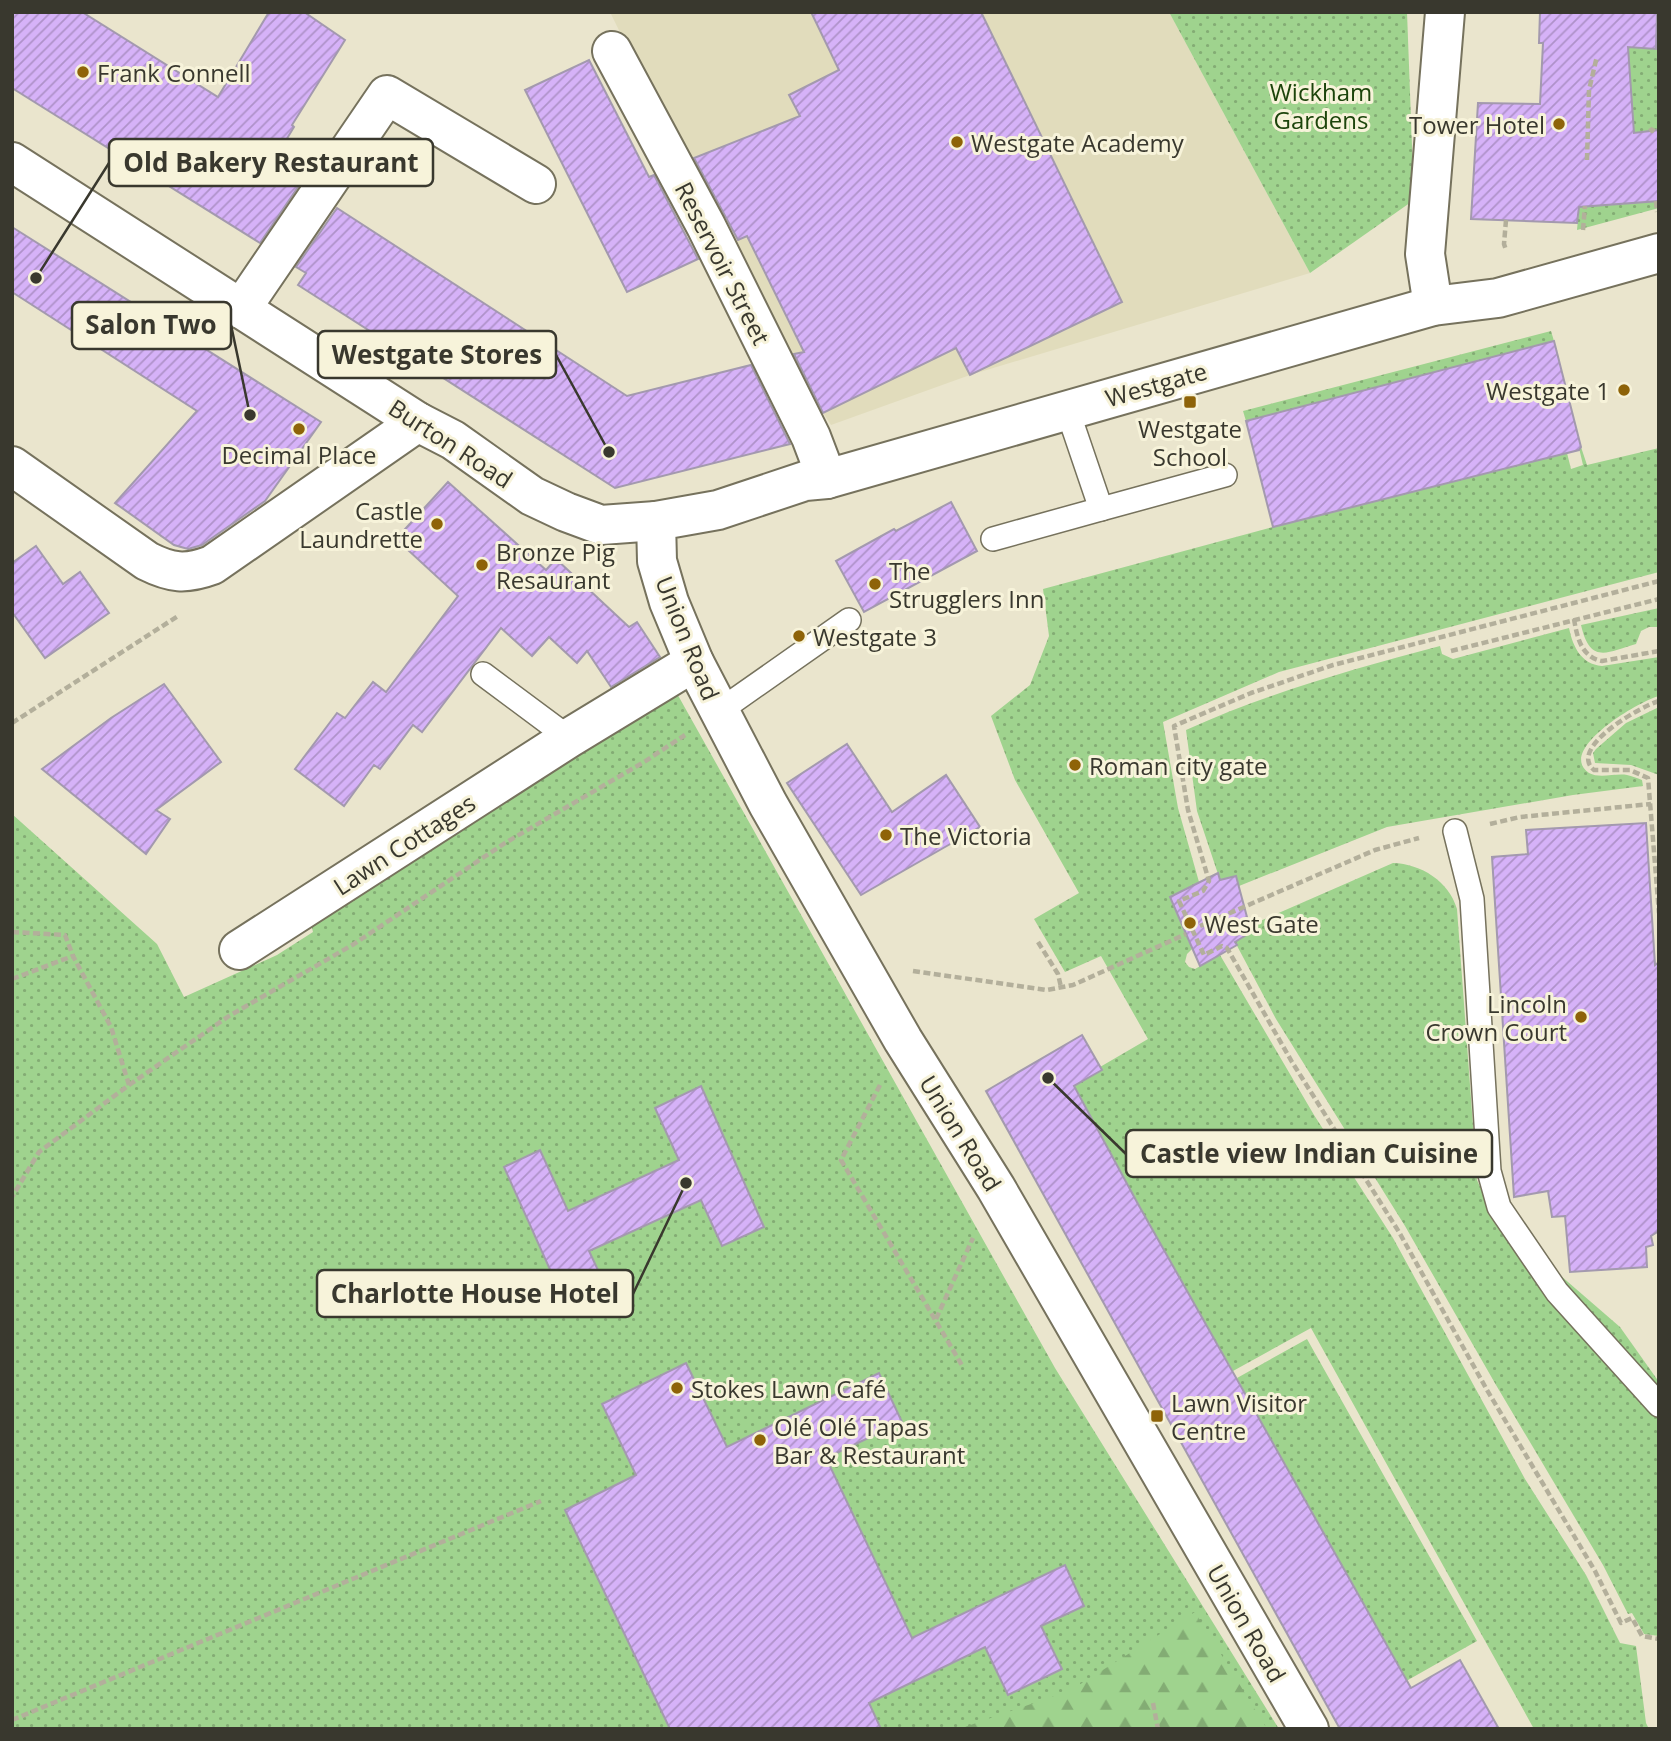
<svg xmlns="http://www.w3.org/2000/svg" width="1671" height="1741" font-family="'Open Sans',sans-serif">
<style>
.built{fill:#e1dcbc}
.green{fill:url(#green-dots)}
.forest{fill:url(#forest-firs)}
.building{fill:url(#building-hatch);stroke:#a399ae;stroke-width:2}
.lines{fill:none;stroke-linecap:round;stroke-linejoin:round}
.service-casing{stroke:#76725d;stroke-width:26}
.minor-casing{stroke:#76725d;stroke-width:42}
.tertiary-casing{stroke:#76725d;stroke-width:42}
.path{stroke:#b3af9b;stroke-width:4.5;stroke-dasharray:7 3.5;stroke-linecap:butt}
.service{stroke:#fff;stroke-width:23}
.minor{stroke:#fff;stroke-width:38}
.tertiary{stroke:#fff;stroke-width:38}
.poi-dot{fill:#8e6308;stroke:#f7f3da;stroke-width:2.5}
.labels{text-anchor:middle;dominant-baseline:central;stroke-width:6;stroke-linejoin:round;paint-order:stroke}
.poi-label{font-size:24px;fill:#39382e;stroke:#f7f3da;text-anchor:start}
.park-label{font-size:24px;fill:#1c440b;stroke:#f7f3da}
.street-label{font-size:24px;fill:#39382e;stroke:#f7f3da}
.leader{fill:none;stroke:#39382e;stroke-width:2.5}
.callout-dot{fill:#39382e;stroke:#f7f3da;stroke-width:2.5}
.callout{fill:#f7f3da;stroke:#39382e;stroke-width:2.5}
.callout-label{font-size:26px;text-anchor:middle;font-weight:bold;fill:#39382e}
</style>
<defs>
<pattern id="green-dots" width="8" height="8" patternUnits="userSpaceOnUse" patternTransform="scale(1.75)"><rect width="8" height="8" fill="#9fd38e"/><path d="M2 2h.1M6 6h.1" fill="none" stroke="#83ac74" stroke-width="1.8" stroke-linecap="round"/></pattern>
<pattern id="forest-firs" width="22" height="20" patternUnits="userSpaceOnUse" patternTransform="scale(1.75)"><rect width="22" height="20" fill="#9fd38e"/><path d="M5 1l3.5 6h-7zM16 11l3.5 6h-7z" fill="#83ac74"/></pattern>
<pattern id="building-hatch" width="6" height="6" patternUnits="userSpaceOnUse" patternTransform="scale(1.75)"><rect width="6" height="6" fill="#d6b2f8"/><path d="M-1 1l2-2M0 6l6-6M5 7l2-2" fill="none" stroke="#af92c9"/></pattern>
</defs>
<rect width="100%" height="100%" fill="#eae5cd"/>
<!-- built -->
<path class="built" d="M 610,12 L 1169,12 L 1310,273 L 970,375 L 831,425 L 758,313 Z"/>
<!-- green -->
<g class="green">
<path d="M 1169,12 L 1407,12 L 1414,200 L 1310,273 Z"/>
<path d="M 1657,12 L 1659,130 L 1634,133 L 1631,86 L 1587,45 L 1656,49 Z"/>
<path d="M 1659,201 L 1659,208 L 1577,230 L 1579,207 Z"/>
<path d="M 1551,331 L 1554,341 L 1246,421 L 1243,411 Z"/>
<path d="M 1555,405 L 1571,469 L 1583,465 L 1579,448 L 1581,447 L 1587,465 L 1659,448 L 1659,572 L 1279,672 L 1163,722 L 1178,808 L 1199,882 L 1170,897 L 1192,949 L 1187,954 L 1185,962 L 1189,967 L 1195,969 L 1220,955 L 1314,1115 L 1393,1238 L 1525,1479 L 1586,1575 L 1620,1643 L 1636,1646 L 1646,1723 L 1649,1729 L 1534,1729 L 1311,1328 L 1233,1371 L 1225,1357 L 1205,1368 L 1192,1344 L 1211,1333 L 1192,1300 L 1173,1311 L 1159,1285 L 1178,1274 L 1161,1244 L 1141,1255 L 1128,1231 L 1147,1219 L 1130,1189 L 1111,1200 L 1097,1174 L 1116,1163 L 1073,1086 L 1102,1070 L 1100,1067 L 1148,1039 L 1101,956 L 1065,972 L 1034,919 L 1079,893 L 1015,780 L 991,716 L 1030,685 L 1049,636 L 1043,589 L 1291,522 Z"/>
<path d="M 1659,608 L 1659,627 L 1649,627 L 1641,631 L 1636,644 C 1606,653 1590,664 1581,625 Z"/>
<path d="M 1569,628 C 1573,647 1581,664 1602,666 L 1659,657 L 1659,696 C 1641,700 1555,750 1589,773 C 1600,779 1615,773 1627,775 C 1632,776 1637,778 1642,780 L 1643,786 L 1573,795 L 1387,827 L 1239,886 L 1236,876 L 1220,880 L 1197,811 L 1186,730 C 1268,693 1353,669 1440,646 L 1442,654 L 1453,659 Z"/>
<path d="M 675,690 L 1055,1368 L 1279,1729 L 12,1729 L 12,814 L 157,944 L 184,997 L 277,955 L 313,932 L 311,924 Z"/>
<path d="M 1659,707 L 1659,775 L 1631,765 L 1595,763 L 1593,753 L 1596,749 L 1626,723 Z"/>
<path d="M 1393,863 C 1421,864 1449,881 1457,909 L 1477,1180 L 1490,1210 L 1659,1416 L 1659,1636 L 1644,1634 L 1632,1613 L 1628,1614 L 1603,1565 L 1496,1385 L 1405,1226 L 1276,1019 L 1235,942 L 1253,931 L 1251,925 Z"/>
<path d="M 1561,1276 L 1620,1327 L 1659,1382 L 1659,1394 L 1561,1286 Z"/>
<path d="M 1307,1339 L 1477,1641 L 1385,1693 L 1307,1504 L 1290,1474 L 1269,1485 L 1277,1450 L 1259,1419 L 1239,1430 L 1225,1406 L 1246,1395 L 1237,1378 Z"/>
</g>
<!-- forest -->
<path class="forest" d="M 1195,1612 L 1267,1729 L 959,1729 L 1071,1690 Z"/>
<!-- building -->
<g class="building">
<path d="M 12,12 L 82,12 L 218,97 L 269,12 L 304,12 L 345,40 L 292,125 L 294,127 L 271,165 L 300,184 L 260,243 L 12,88 Z"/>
<path d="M 811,12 L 981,12 L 1122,302 L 970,375 L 956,348 L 823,413 L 794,354 L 804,352 L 747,236 L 738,240 L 694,158 L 800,116 L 789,95 L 839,70 Z"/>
<path d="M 1540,12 L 1657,12 L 1656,49 L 1628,47 L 1634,133 L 1659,130 L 1659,201 L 1579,207 L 1577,223 L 1471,219 L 1478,103 L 1540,104 L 1543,43 L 1539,43 Z"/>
<path d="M 589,60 L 649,177 L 654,175 L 698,259 L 627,292 L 525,90 Z"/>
<path d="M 337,208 L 627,396 L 751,365 L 790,444 L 615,488 L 298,285 L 306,273 L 296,267 Z"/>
<path d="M 12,227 L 321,422 L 265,501 L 202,545 L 188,549 L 174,545 L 115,503 L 197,411 L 12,292 Z"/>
<path d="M 1554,341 L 1581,447 L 1579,450 L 1273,527 L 1246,421 Z"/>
<path d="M 448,482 L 546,570 L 556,559 L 629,627 L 637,622 L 660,657 L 611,687 L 587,651 L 577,663 L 549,637 L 532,656 L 501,628 L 422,732 L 413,725 L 380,769 L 374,765 L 344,806 L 295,769 L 337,713 L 345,718 L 373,682 L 386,692 L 458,596 L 396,539 Z"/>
<path d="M 951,502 L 977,551 L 864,612 L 836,561 L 894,529 L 896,531 Z"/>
<path d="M 36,546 L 63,584 L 80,572 L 109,613 L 45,658 L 12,612 L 12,563 Z"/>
<path d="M 164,684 L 221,762 L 156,810 L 170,819 L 146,854 L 42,769 L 111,718 Z"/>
<path d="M 847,744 L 892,812 L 946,775 L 980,827 L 861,895 L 787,783 Z"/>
<path d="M 1646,823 L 1655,965 L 1659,962 L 1659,1231 L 1651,1236 L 1653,1245 L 1646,1247 L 1647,1267 L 1570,1272 L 1565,1216 L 1552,1217 L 1548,1191 L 1514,1197 L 1492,857 L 1528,854 L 1526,830 Z"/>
<path d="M 1218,873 L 1220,880 L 1236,876 L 1251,932 L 1235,942 L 1237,945 L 1200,966 L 1170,897 Z"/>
<path d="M 1082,1035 L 1102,1070 L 1074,1086 L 1138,1204 L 1411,1688 L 1460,1660 L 1499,1729 L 1340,1729 L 986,1091 Z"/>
<path d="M 701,1086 L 764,1227 L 722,1246 L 701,1200 L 589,1251 L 605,1285 L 565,1303 L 504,1167 L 540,1150 L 568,1211 L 679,1160 L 655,1108 Z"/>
<path d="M 686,1363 L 727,1447 L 879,1373 L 902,1422 L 826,1458 L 912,1638 L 1065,1565 L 1084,1606 L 1041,1626 L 1062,1669 L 1008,1695 L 985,1647 L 869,1703 L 881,1729 L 670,1729 L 565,1510 L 636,1475 L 602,1404 Z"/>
</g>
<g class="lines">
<defs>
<g id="service">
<path d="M 1101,509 L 1225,475"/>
<path d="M 993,539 L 1101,509 L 1067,409"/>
<path d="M 483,674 L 569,738"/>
<path d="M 718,712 L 849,620"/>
<path d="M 1455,831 L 1472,899 L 1489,1171 L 1499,1207 L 1557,1292 L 1659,1405"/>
</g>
<g id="minor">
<path d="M 612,51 L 706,226 L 811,437 L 827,479"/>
<path d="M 1433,306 L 1425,254 L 1445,12"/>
<path d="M 241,309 L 387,95 L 536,184"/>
<path d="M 12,466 L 147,561 C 171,573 185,575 212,565 L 418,422"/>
<path d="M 239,950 L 569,738 L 694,662"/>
<path d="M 1309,1729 L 996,1188 L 903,1040 L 768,804 L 694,662 L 669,602 L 657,561 L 656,521 L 718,510 L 805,481 L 827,479 L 1433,306 L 1498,298 L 1659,253"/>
</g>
<path id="tertiary" d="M 12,162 L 418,422 L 453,440 L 532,496 L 566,512 L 601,525 L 656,521"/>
</defs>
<!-- service casing -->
<use href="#service" class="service-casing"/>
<!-- minor casing -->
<use href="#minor" class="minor-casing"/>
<!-- tertiary casing -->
<use href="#tertiary" class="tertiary-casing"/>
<!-- path -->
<g class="path">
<path d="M 1650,128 L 1652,131 L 1654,127"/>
<path d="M 1587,160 L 1589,90 L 1597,56"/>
<path d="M 1656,201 L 1657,212"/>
<path d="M 1506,220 L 1504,244 L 1506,250"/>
<path d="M 1583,230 L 1585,206"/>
<path d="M 1659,581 L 1333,665 L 1251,693 L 1174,726 L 1188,810 L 1209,881 L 1203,891 L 1179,901 L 1204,955 L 1222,946 L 1227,948 L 1292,1062 L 1399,1232 L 1487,1390 L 1595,1571 L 1621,1623 L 1632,1618 L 1642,1636 L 1659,1639"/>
<path d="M 1574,619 C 1577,637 1581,657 1602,661 L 1659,651"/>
<path d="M 1451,651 L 1659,599"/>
<path d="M 1659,701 C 1641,706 1567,748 1594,770 L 1630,770 L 1648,778 L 1659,913"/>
<path d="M 12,723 L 178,616"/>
<path d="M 1490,824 L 1520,817 L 1651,804"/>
<path d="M 1200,926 L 1375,850 L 1419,838"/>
<path d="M 12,932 L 65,935 L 73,956 L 111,1027 L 129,1085 L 39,1152 L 12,1197"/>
<path d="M 1038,942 L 1058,974 L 1061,987"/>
<path d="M 913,971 L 1047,990 L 1073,985 L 1186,934"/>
<path d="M 12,979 L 73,956"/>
<path d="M 129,1085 L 229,1016 L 354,944 L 505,843 L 644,762 L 685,735"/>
<path d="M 880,1085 L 841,1160 L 963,1367"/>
<path d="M 936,1319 L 973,1238"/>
<path d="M 1153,1703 L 1158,1729"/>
<path d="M 12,1720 L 541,1501"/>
</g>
<!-- service -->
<use href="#service" class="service"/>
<!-- minor -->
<use href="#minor" class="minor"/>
<!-- tertiary -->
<use href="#tertiary" class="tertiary"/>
</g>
<!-- markers -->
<g class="poi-dot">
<circle cx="83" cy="72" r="7"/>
<circle cx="1559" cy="124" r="7"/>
<circle cx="957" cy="142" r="7"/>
<circle cx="1624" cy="390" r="7"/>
<rect x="1183" y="395" width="14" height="14" rx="3.5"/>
<circle cx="299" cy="429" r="7"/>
<circle cx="437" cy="524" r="7"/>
<circle cx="482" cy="565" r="7"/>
<circle cx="875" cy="584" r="7"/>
<circle cx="799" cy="636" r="7"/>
<circle cx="1075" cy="765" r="7"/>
<circle cx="886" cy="835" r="7"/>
<circle cx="1190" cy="923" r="7"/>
<circle cx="1581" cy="1017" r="7"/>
<circle cx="677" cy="1388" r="7"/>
<rect x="1150" y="1409" width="14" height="14" rx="3.5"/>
<circle cx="760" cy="1440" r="7"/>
</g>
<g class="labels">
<!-- poi labels -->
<g class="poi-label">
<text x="97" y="72">Frank Connell</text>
<text x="1545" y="124" text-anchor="end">Tower Hotel</text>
<text x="971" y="142">Westgate Academy</text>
<text x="1610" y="390" text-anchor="end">Westgate 1</text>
<text x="1190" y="428" text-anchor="middle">Westgate<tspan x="1190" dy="28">School</tspan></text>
<text x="299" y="454" text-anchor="middle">Decimal Place</text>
<text x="423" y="510" text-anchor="end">Castle<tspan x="423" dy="28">Laundrette</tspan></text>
<text x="496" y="551">Bronze Pig<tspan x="496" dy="28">Resaurant</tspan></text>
<text x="889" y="570">The<tspan x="889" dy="28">Strugglers Inn</tspan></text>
<text x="813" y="636">Westgate 3</text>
<text x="1089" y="765">Roman city gate</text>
<text x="900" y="835">The Victoria</text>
<text x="1204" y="923">West Gate</text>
<text x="1567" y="1003" text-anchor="end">Lincoln<tspan x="1567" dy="28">Crown Court</tspan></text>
<text x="691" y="1388">Stokes Lawn Café</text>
<text x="1171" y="1402">Lawn Visitor<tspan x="1171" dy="28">Centre</tspan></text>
<text x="774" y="1426">Olé Olé Tapas<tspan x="774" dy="28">Bar &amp; Restaurant</tspan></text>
</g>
<!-- park labels -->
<g class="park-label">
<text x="1321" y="91">Wickham<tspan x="1321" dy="28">Gardens</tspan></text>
</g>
<!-- street labels -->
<g class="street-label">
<text transform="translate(723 263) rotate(63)">Reservoir Street</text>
<text transform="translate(1156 384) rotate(-16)">Westgate</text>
<text transform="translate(451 443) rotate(33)">Burton Road</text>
<text transform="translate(688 638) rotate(68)">Union Road</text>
<text transform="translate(404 844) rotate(-33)">Lawn Cottages</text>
<text transform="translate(961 1133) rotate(58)">Union Road</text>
<text transform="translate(1247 1623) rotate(60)">Union Road</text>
</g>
</g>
<!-- callouts -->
<path class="leader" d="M36 278L109 163M250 415L231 325M609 452L556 355M1048 1078L1126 1154M686 1183L633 1294"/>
<g class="callout-dot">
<circle cx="36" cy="278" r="7"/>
<circle cx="250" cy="415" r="7"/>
<circle cx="609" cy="452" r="7"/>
<circle cx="1048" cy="1078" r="7"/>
<circle cx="686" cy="1183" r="7"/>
</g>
<g class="callout">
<rect x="109" y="139" width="324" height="47" rx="7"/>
<rect x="72" y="302" width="159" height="47" rx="7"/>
<rect x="318" y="331" width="238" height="47" rx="7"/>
<rect x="1126" y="1130" width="366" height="47" rx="7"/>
<rect x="317" y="1270" width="316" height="47" rx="7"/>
</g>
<g class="callout-label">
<text x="271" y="172">Old Bakery Restaurant</text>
<text x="151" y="334">Salon Two</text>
<text x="437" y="364">Westgate Stores</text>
<text x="1309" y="1163">Castle view Indian Cuisine</text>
<text x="475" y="1303">Charlotte House Hotel</text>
</g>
<!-- border -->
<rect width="1671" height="1741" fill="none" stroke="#39382e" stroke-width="28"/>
</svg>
